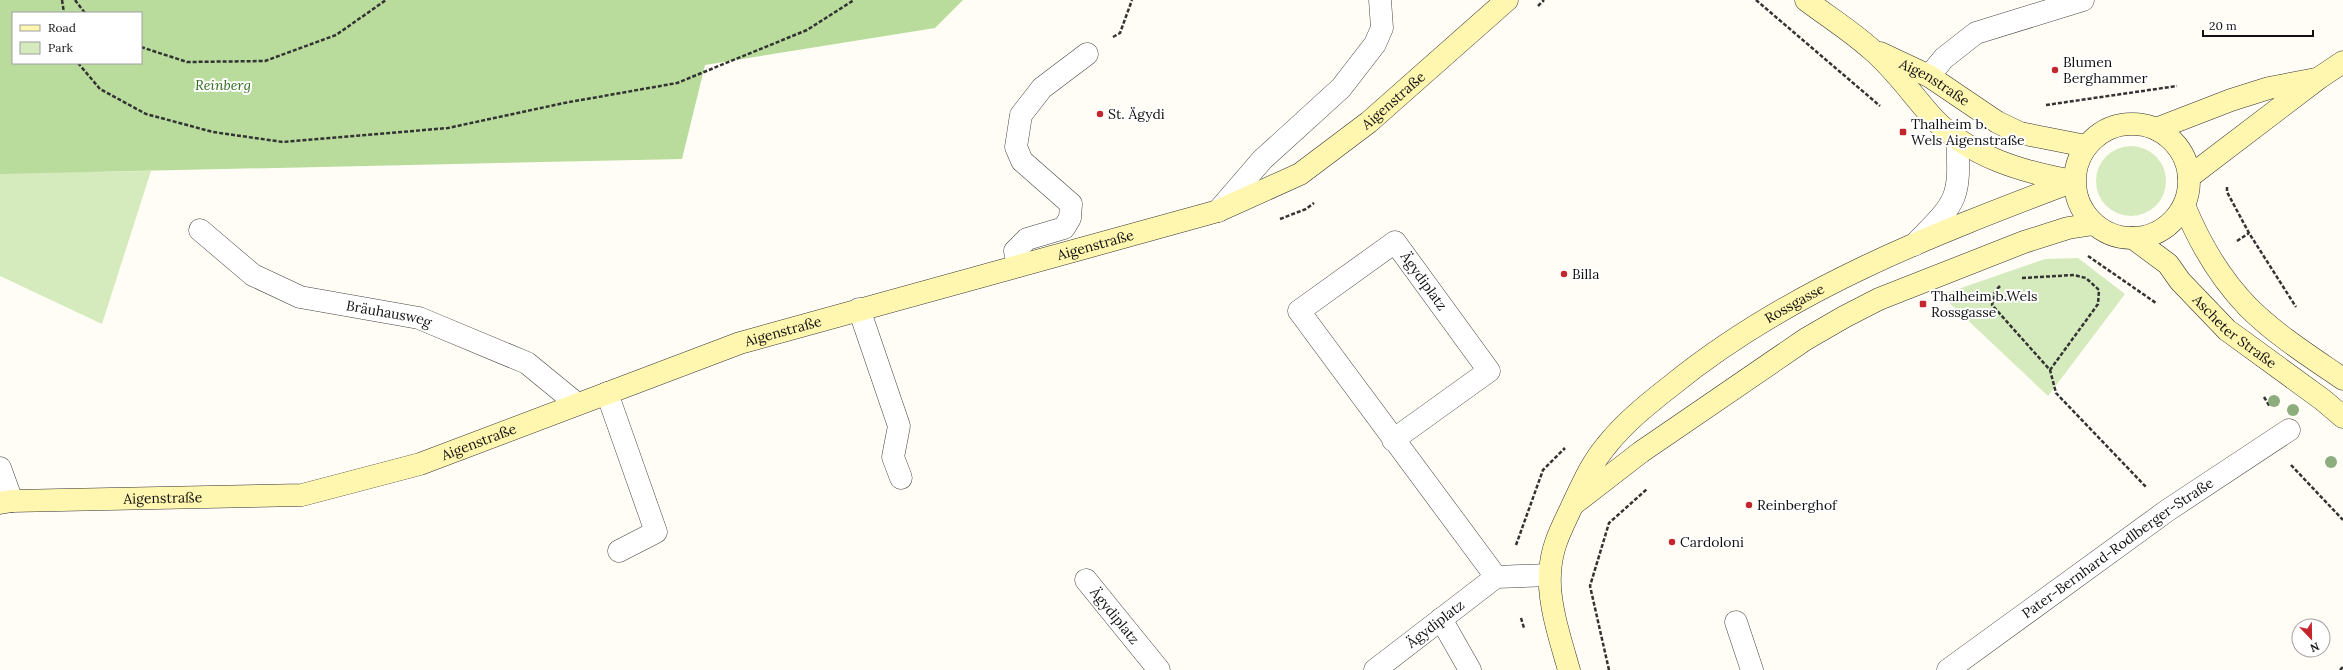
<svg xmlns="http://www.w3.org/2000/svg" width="2343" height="670" font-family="Lora,serif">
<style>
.green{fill:#d5ebbd}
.forest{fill:#b9dc9c;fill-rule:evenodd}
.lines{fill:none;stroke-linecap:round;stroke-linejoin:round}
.lane-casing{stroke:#444;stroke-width:23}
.street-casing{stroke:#444;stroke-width:23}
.secondary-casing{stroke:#333;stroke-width:23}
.path{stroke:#333;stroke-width:2.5;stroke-dasharray:4 2;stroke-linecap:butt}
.lane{stroke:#fff;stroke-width:22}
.street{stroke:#fff;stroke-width:22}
.secondary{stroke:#fff6b0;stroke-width:22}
.tree{fill:#8dad7f}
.poi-dot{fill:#c4262e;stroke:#fff;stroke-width:1.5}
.labels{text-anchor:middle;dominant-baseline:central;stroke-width:4;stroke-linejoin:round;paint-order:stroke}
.poi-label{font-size:14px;fill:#111;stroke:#fff;text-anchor:start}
.street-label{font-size:14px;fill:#111;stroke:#fff}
.park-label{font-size:14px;font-style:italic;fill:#2f6b1f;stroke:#fff}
</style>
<rect width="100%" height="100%" fill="#fffdf5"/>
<!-- green -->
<g class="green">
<circle cx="2131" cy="181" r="35"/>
<path d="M 151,171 L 102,324 L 0,276 L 0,173 Z"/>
<path d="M 2078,258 L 2125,294 L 2048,396 L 1941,295 L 2045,259 Z"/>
</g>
<!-- forest -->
<path class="forest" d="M 0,0 L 963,0 L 935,28 L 705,65 L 682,159 L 0,174 ZM 13,13 L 141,13 L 141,63 L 13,63 Z"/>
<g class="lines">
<defs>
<g id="lane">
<path d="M 1929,76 L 1944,58 L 1976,33 L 2083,0"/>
<path d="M 1218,211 L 1262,160 L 1341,88 L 1375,44 L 1382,28 L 1380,0"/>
<path d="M 859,309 L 899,426 L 893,457 L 901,478"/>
<path d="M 607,393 L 656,532 L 619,551"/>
<path d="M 1393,440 L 1489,371 L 1395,242 L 1299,311 L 1496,577"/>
<path d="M 1441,619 L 1470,670"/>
<path d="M 1736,622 L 1752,670"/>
</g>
<g id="street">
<path id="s1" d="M 200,230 L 253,275 L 300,297 L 419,318 L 527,363 L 577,404"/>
<path d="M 1914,245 C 1956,202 1961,201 1957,140"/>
<path d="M 1018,266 L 1015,251 L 1027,239 L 1064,228 L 1070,218 L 1071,204 L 1022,161 L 1016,147 L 1021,115 L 1042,88 L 1087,54"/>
<path d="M 0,468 L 12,501"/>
<path id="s2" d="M 1086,580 L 1159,670"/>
<path id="s3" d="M 1375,670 L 1496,577 L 1549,575"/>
<path id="s4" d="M 1948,670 L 2168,510 L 2289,430"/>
</g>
<g id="secondary">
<path d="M 1806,0 C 1827,16 1851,31 1871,49 C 1895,69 1913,96 1934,119 C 1971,157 2022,172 2073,181"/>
<path id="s5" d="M 1880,53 L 1929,76 L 1997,122 L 2020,133 L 2086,146"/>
<circle cx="2132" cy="181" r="57"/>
<path d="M 2156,129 L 2231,100 L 2269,88 L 2316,79"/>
<path d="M 2189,177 L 2319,78 L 2343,62"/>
<path d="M 2184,205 C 2199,242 2220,278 2248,307 C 2276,335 2311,357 2343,379"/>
<path id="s6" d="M 2133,238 L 2168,264 L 2180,281 L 2227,330 L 2323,400 L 2343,417"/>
<path id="s7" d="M 0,503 L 12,501 L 302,495 L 420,464 L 740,343 L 1218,211 L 1300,174 L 1369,122 L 1507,0"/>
<path d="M 1575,503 L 1641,452 L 1806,339 L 1844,317 L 1879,299 L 2024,242 L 2068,228 L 2094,224"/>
<path id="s8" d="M 1569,670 C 1561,642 1548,603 1550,574 C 1551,546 1562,528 1573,504 C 1583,483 1591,464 1606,446 C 1625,422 1649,403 1672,385 C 1790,289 1934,234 2074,181"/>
</g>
</defs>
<!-- lane casing -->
<use href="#lane" class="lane-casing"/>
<!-- street casing -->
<use href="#street" class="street-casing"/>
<!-- secondary casing -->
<use href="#secondary" class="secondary-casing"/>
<!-- path -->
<g class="path">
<path d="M 62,0 L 64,13"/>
<path d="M 75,0 L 85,13"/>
<path d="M 1756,0 L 1880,106"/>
<path d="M 1538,6 L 1544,0"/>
<path d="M 1113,37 L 1120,33 L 1132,0"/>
<path d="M 141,47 L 187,62 L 265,61 L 336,35 L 386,0"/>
<path d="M 78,63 L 100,89 L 146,114 L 213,132 L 283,142 L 448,128 L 564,103 L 677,83 L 807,30 L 854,0"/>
<path d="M 2046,105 L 2177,86"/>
<path d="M 2227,187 L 2227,192 L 2249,233 L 2296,307"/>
<path d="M 1280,219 L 1306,209 L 1314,203"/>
<path d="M 2237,241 L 2249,233"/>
<path d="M 2088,256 L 2156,303"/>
<path d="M 2022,278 L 2074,275 L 2086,278 L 2099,290 L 2098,304 L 2050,370"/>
<path d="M 2000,286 L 1995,291 L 1992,305 L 2050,370 L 2056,393 L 2146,487"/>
<path d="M 2264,397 L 2270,407"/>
<path d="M 2291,465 L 2343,520"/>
<path d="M 1516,545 L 1543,470 L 1565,448"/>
<path d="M 1521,618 L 1524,628"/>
<path d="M 1609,670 L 1590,586 L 1609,523 L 1647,489"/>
<path d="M 2340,670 L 2343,667"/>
</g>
<!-- lane -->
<use href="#lane" class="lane"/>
<!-- street -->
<use href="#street" class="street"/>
<!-- secondary -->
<use href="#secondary" class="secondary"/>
</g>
<!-- trees -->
<g class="tree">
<circle cx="2274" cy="401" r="6"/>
<circle cx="2293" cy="410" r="6"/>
<circle cx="2331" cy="462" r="6"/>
</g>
<!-- markers -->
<g class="poi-dot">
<circle cx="2055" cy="70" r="4"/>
<circle cx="1100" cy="114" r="4"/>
<rect x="1899" y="128" width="8" height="8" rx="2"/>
<circle cx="1564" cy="274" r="4"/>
<rect x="1919" y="300" width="8" height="8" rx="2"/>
<circle cx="1749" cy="505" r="4"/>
<circle cx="1672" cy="542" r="4"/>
</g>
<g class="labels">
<!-- poi labels -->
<g class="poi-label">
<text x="2063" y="62">Blumen<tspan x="2063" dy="16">Berghammer</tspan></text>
<text x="1108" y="114">St. Ägydi</text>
<text x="1911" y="124">Thalheim b.<tspan x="1911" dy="16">Wels Aigenstraße</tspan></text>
<text x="1572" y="274">Billa</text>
<text x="1931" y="296">Thalheim b.Wels<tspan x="1931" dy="16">Rossgasse</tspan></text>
<text x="1757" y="505">Reinberghof</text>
<text x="1680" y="542">Cardoloni</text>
</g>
<!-- street labels -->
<g class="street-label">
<text stroke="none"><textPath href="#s5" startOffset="62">Aigenstraße</textPath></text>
<text stroke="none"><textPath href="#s7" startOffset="1471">Aigenstraße</textPath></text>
<text stroke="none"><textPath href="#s7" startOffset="1135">Aigenstraße</textPath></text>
<text transform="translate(1424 281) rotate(54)">Ägydiplatz</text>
<text stroke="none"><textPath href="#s8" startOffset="477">Rossgasse</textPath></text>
<text stroke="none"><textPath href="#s1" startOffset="212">Bräuhausweg</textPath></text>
<text stroke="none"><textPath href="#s7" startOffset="811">Aigenstraße</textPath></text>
<text stroke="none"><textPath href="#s6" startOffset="139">Ascheter Straße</textPath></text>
<text stroke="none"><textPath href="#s7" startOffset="487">Aigenstraße</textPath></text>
<text stroke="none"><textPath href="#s7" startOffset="163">Aigenstraße</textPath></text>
<text stroke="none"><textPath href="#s4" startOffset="209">Pater-Bernhard-Rodlberger-Straße</textPath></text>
<text stroke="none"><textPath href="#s2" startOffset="46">Ägydiplatz</textPath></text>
<text stroke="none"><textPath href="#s3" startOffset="76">Ägydiplatz</textPath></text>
</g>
<!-- park labels -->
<g class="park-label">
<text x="223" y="85">Reinberg</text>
</g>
</g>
<!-- legend -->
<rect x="12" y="12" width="130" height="52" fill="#ffffff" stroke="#a0a0a0"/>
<rect x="20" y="25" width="20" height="6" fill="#fff6b0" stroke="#a0a0a0"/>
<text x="48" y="32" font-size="12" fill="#111111">Road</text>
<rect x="20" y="42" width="20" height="12" fill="#d5ebbd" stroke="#a0a0a0"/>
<text x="48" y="52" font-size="12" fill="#111111">Park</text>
<!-- north arrow -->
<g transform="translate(2311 638) rotate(158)"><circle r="19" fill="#ffffff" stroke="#a0a0a0"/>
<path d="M0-3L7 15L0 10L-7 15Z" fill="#c4262e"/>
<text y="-6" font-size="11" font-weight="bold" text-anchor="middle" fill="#111111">N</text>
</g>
<!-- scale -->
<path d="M2203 30v6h110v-6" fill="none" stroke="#111111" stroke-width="2"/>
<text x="2209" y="30" font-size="12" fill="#111111" stroke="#ffffff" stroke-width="3" paint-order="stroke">20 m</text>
</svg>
